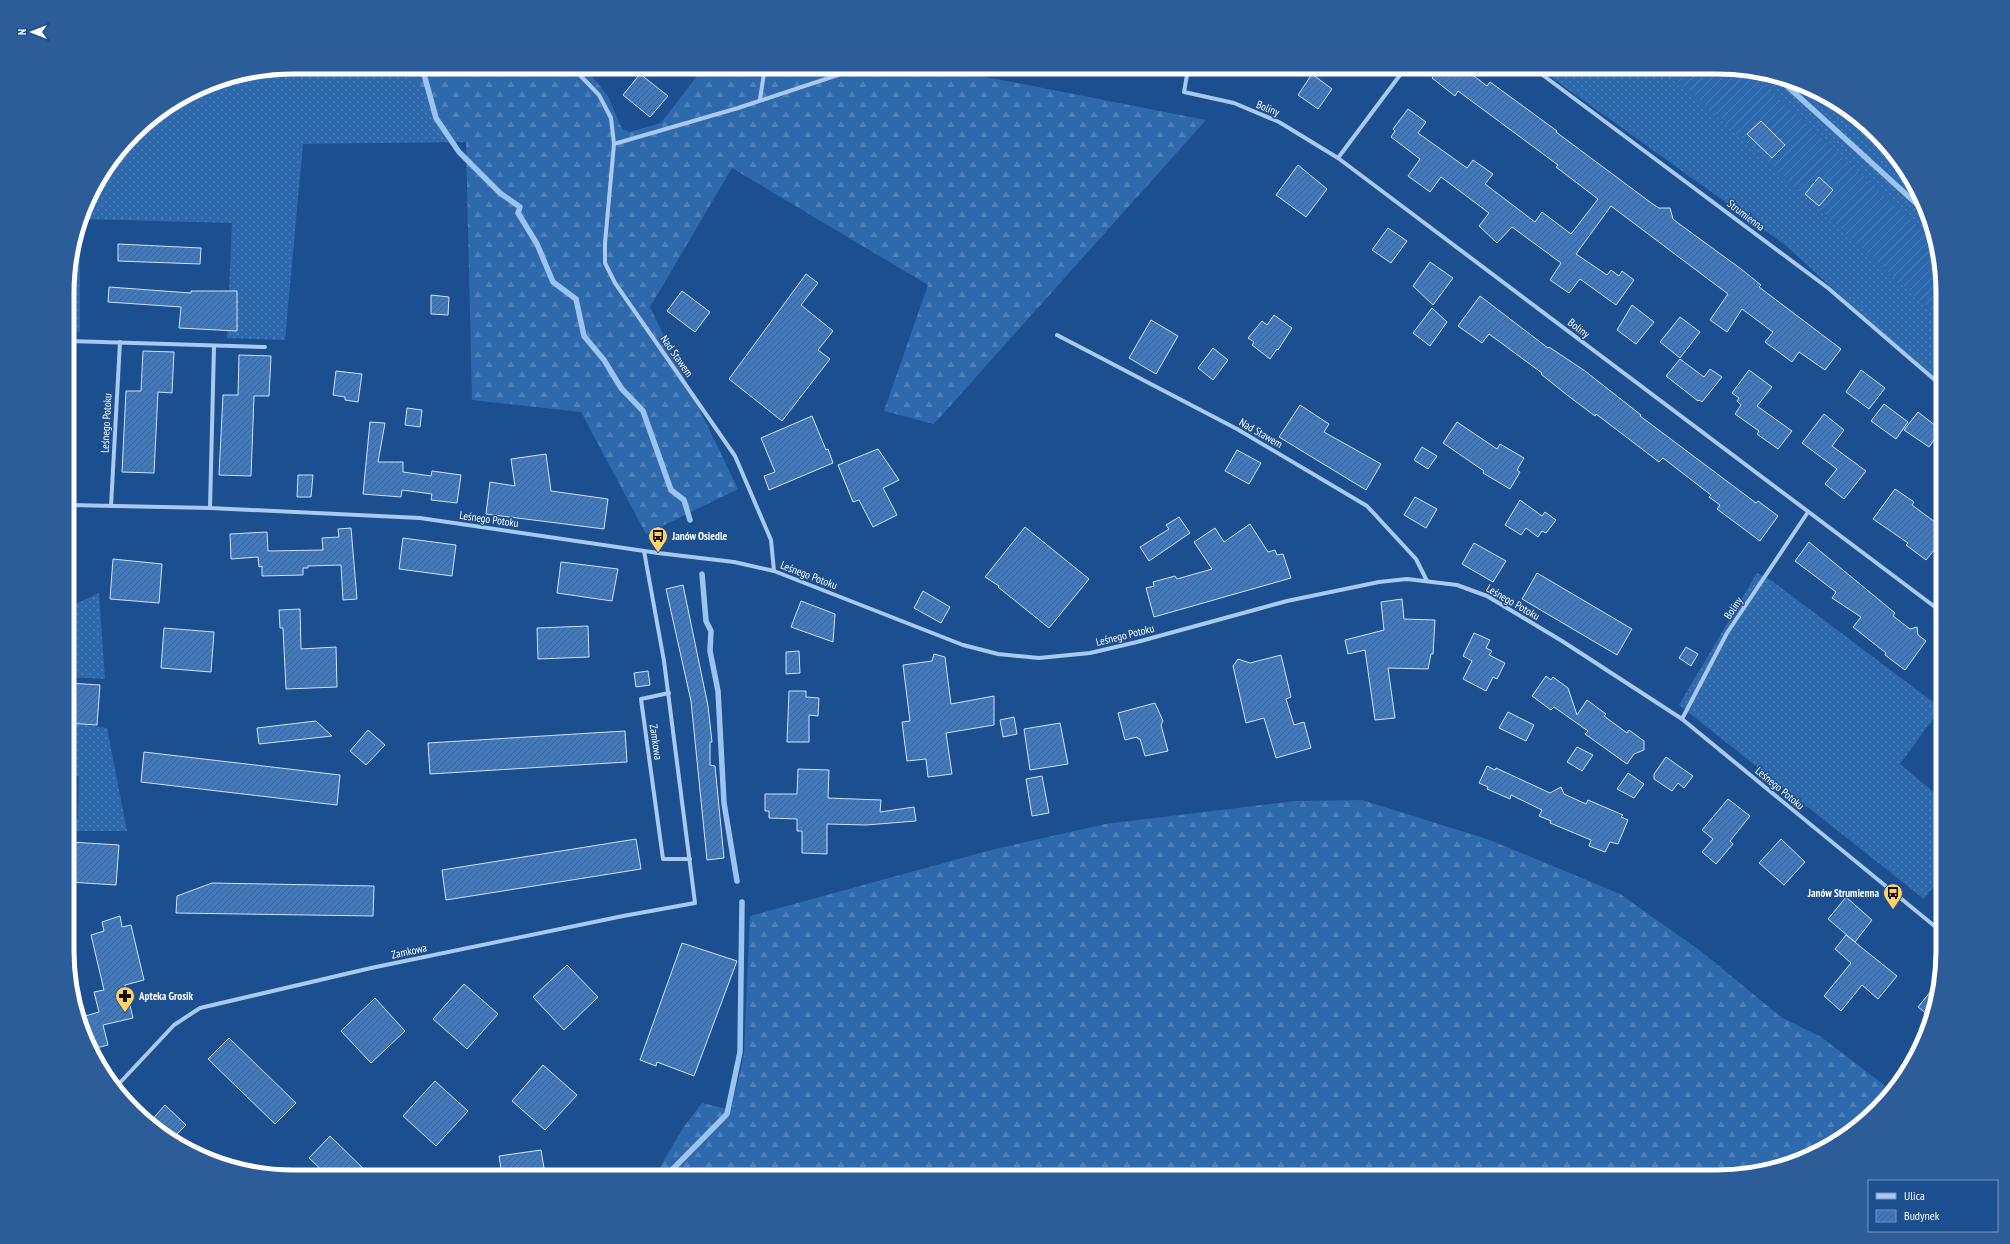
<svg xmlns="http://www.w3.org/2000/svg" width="2010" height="1244" font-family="'PT Sans Narrow',sans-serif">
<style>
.grass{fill:url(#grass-dots)}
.forest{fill:url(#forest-firs)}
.garden{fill:url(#garden-furrows)}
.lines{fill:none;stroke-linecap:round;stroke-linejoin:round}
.stream{stroke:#9cc4f0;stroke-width:5.5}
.building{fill:url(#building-hatch);stroke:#cfe3fa}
.minor{stroke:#a9c9ee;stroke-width:4}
.labels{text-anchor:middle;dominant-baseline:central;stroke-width:3;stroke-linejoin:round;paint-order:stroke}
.street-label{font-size:11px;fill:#fff;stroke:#1b4f8f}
.poi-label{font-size:11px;font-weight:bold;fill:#fff;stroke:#1b4f8f;text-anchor:start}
.rim{fill:none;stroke:#fff;stroke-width:5}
</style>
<defs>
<pattern id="grass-dots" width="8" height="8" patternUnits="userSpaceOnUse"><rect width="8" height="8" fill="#2e69ad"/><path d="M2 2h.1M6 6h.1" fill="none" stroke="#4d80b9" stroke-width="1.8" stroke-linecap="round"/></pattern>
<pattern id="forest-firs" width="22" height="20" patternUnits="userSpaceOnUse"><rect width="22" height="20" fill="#2e69ad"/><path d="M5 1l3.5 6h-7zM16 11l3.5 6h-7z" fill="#4d80b9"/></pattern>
<pattern id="garden-furrows" width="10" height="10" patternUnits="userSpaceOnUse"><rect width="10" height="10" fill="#2e69ad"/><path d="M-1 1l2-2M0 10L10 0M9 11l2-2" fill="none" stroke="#4d80b9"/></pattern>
<pattern id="building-hatch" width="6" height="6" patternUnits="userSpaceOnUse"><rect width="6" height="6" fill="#4478b7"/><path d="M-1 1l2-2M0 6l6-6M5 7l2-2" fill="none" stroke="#486282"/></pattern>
</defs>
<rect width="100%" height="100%" fill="#1b4f8f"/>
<!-- grass -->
<g class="grass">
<path d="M 293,67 L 401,67 L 466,142 L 303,144 L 285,340 L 227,338 L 232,223 L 82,219 L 90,193 L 144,123 L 207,84 Z"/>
<path d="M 1537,67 L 1663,67 L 1942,321 L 1943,389 L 1784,244 Z"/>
<path d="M 1749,71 L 1776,75 L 1830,97 L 1877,133 L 1913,180 L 1931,221 L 1935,242 Z"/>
<path d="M 80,229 L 80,332 L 69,332 L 69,264 Z"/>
<path d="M 1757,573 L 1772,581 L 1941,708 L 1900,764 L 1943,800 L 1943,833 L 1939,838 L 1943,841 L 1943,875 L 1924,899 L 1679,705 Z"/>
<path d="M 99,593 L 105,679 L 69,677 L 69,607 Z"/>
<path d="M 69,722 L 107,728 L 127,831 L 77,831 L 69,836 L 69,819 L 78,819 L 79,776 L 69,776 Z"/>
</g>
<!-- forest -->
<g class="forest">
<path d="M 401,67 L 585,67 L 609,98 L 620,125 L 624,130 L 630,132 L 661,123 L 704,67 L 935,67 L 1206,120 L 934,424 L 884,411 L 928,285 L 732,168 L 650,307 L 738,489 L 646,534 L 581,412 L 472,400 L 466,142 Z"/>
<path d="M 1362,800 L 1490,840 L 1620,894 L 1702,952 L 1781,1017 L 1821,1037 L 1892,1091 L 1877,1111 L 1830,1147 L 1789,1165 L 1731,1177 L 654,1177 L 683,1128 L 702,1103 L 731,1110 L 744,1054 L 750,916 L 995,849 L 1105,824 L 1294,801 Z"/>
</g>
<!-- garden -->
<path class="garden" d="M 1663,67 L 1717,67 L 1749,71 L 1935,242 L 1942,278 L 1942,321 Z"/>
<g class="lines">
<!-- stream -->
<g class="stream">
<path d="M 422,67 L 436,118 L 459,152 L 500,193 L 520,207 L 518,213 L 537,244 L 553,282 L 576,299 L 584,336 L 604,360 L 621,388 L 643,411 L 671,490 L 684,500 L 690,520"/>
<path d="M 1775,75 L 1929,215"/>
<path d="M 702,574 L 706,621 L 711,631 L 710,651 L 718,691 L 724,803 L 737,881"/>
<path d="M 665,1177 L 727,1114 L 740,1052 L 742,902"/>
</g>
</g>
<!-- building -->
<g class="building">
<path d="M 1440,67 L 1462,67 L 1487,86 L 1490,82 L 1557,131 L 1556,132 L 1654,205 L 1659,208 L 1670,208 L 1673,219 L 1678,223 L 1741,269 L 1761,285 L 1759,287 L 1841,349 L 1825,370 L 1799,352 L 1792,362 L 1765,342 L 1773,332 L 1742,309 L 1727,332 L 1710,320 L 1728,294 L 1611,206 L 1576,254 L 1607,275 L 1611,270 L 1619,276 L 1622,271 L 1634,280 L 1616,305 L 1580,279 L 1569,293 L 1550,280 L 1561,263 L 1512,227 L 1497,243 L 1479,226 L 1489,213 L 1441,177 L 1430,192 L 1408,176 L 1420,159 L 1391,137 L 1395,131 L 1393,129 L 1408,109 L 1426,122 L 1418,133 L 1467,168 L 1473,160 L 1493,174 L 1485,184 L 1535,222 L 1542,212 L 1571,234 L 1598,199 L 1556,167 L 1558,165 L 1458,91 L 1455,96 L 1432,78 Z"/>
<path d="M 640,74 L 668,96 L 650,117 L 623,95 Z"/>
<path d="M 1312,74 L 1332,89 L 1318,109 L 1298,95 Z"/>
<path d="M 1761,121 L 1785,145 L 1772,158 L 1747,134 Z"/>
<path d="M 1298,165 L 1327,189 L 1306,217 L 1276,195 Z"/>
<path d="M 1819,177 L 1833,190 L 1819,206 L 1805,194 Z"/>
<path d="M 1388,228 L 1407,241 L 1391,263 L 1372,250 Z"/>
<path d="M 118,244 L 201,248 L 200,264 L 118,261 Z"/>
<path d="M 1430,262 L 1453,278 L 1433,305 L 1413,286 Z"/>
<path d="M 806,274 L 818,283 L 801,305 L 833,331 L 818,350 L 830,359 L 782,421 L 729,379 Z"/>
<path d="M 109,287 L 191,293 L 191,291 L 237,291 L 237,331 L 179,328 L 181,307 L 108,302 Z"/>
<path d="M 682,291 L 710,312 L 695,332 L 667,311 Z"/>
<path d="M 431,295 L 449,297 L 448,315 L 431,314 Z"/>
<path d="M 1480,296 L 1548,348 L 1549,347 L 1585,371 L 1641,415 L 1640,416 L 1756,503 L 1758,501 L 1778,516 L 1760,541 L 1717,509 L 1720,505 L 1709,497 L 1711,495 L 1663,458 L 1659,462 L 1596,414 L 1595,416 L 1567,395 L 1541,374 L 1542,373 L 1489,334 L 1482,343 L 1458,326 Z"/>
<path d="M 1632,305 L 1654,322 L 1636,344 L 1617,330 Z"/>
<path d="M 1432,308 L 1447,322 L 1430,346 L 1413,333 Z"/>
<path d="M 1274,315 L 1292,328 L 1278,350 L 1277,349 L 1270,359 L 1252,345 L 1254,342 L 1248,338 L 1262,321 L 1267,325 Z"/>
<path d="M 1680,317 L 1700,332 L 1680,358 L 1660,342 Z"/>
<path d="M 1151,320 L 1178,336 L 1156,374 L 1129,358 Z"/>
<path d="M 1213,348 L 1228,360 L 1213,380 L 1198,368 Z"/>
<path d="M 143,351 L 174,352 L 172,393 L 158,392 L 154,473 L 122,472 L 126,391 L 141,391 Z"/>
<path d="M 239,355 L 271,356 L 269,396 L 254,396 L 251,476 L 219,475 L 223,395 L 238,395 Z"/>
<path d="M 1680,359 L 1704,377 L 1710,369 L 1722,377 L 1702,402 L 1699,400 L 1698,401 L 1666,376 Z"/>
<path d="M 1749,370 L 1772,387 L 1757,406 L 1792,431 L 1778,449 L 1757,434 L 1759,431 L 1735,414 L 1741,405 L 1737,401 L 1739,398 L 1732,393 Z"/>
<path d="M 1861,370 L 1885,388 L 1869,409 L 1846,392 Z"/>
<path d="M 336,371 L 362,374 L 358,402 L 345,400 L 345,397 L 333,395 Z"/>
<path d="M 1884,404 L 1908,422 L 1896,439 L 1871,421 Z"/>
<path d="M 1300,405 L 1329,424 L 1324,432 L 1381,464 L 1366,490 L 1279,437 Z"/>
<path d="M 407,408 L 422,410 L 420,427 L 405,425 Z"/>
<path d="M 1918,412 L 1941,430 L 1929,447 L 1904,430 Z"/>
<path d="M 1824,414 L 1844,430 L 1832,446 L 1866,471 L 1844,499 L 1825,484 L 1837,469 L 1802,443 Z"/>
<path d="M 812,416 L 826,450 L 828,449 L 833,463 L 769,490 L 764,476 L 775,472 L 761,438 Z"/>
<path d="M 370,422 L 385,423 L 378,462 L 403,462 L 403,472 L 431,476 L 432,471 L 461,475 L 457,503 L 431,500 L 432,494 L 402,490 L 401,497 L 363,494 Z"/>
<path d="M 1457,422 L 1497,449 L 1500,444 L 1524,458 L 1517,470 L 1520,472 L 1510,489 L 1483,473 L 1484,471 L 1443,443 Z"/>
<path d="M 1422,447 L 1437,456 L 1428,469 L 1414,460 Z"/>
<path d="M 878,449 L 899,480 L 883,488 L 897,515 L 873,527 L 859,500 L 853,502 L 838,465 Z"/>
<path d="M 1237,450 L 1261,463 L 1249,484 L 1225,471 Z"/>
<path d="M 546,454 L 551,491 L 608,499 L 604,529 L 486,514 L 490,482 L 515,486 L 511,459 Z"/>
<path d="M 298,475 L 313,475 L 311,497 L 297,497 Z"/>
<path d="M 1895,489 L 1914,502 L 1912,505 L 1943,528 L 1943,539 L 1926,560 L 1906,545 L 1908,543 L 1873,519 Z"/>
<path d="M 1415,497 L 1437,509 L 1426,528 L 1404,515 Z"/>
<path d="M 1520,500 L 1542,516 L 1545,512 L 1556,520 L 1546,533 L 1542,531 L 1538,537 L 1526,528 L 1521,535 L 1505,525 Z"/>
<path d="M 1179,517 L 1190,533 L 1149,561 L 1140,547 L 1169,529 L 1166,525 Z"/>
<path d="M 1250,524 L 1268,552 L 1275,550 L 1277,555 L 1283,554 L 1291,578 L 1154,617 L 1146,588 L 1154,586 L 1153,582 L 1175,576 L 1177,579 L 1212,569 L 1194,542 L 1215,528 L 1224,542 Z"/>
<path d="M 1025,527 L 1089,579 L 1049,628 L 998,587 L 999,586 L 985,577 Z"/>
<path d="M 351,528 L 357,599 L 343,600 L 341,565 L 308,566 L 308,568 L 303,568 L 303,575 L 262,576 L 262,566 L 259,567 L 258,557 L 231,559 L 230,534 L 267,532 L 268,551 L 323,550 L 322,538 L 339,537 L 338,529 Z"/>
<path d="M 403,538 L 456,545 L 452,576 L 399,569 Z"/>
<path d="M 1809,542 L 1895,613 L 1893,616 L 1910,629 L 1917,627 L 1918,635 L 1926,641 L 1905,670 L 1885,655 L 1886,653 L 1853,627 L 1861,617 L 1832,598 L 1836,592 L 1795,561 Z"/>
<path d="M 1474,543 L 1506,561 L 1493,582 L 1462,564 Z"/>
<path d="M 113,559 L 162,564 L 159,603 L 110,599 Z"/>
<path d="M 561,562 L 618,569 L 612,601 L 557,593 Z"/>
<path d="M 1537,573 L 1632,629 L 1617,655 L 1522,599 Z"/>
<path d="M 683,585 L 708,706 L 712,742 L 710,742 L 710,765 L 715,766 L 724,858 L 707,860 L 691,701 L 666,589 Z"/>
<path d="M 923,591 L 950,607 L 941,623 L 914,608 Z"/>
<path d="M 1402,599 L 1404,619 L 1435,620 L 1433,654 L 1431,654 L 1428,669 L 1388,668 L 1395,718 L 1375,720 L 1365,650 L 1348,654 L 1345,640 L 1384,630 L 1381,602 Z"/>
<path d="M 801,601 L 835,614 L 833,642 L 791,627 Z"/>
<path d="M 300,609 L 301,649 L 336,647 L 337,687 L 286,689 L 283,628 L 280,628 L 279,610 Z"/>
<path d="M 588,626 L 589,657 L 538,659 L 537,628 Z"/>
<path d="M 164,628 L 214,632 L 211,672 L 161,668 Z"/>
<path d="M 1474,633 L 1490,640 L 1486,648 L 1492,651 L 1489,655 L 1505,663 L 1497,679 L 1493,677 L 1486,691 L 1463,679 L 1472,661 L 1463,656 Z"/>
<path d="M 1686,647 L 1698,654 L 1691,666 L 1679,658 Z"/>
<path d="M 799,651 L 800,673 L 786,674 L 786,652 Z"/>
<path d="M 934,654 L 945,657 L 951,704 L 994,696 L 994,725 L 946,733 L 952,774 L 928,777 L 926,759 L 907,761 L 902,722 L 910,721 L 903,665 L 932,661 Z"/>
<path d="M 1281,655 L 1291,697 L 1286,699 L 1294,725 L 1304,722 L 1311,748 L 1276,758 L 1264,718 L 1246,723 L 1233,666 L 1238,659 L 1250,663 Z"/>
<path d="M 648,671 L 650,685 L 636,687 L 634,673 Z"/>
<path d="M 1546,676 L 1551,680 L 1553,677 L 1568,688 L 1577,715 L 1587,700 L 1606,714 L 1604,716 L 1627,733 L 1629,730 L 1644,741 L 1644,750 L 1634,754 L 1627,764 L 1585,734 L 1588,731 L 1554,707 L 1551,710 L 1532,696 Z"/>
<path d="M 69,683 L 100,685 L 97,725 L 69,723 Z"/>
<path d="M 789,691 L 806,691 L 806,697 L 819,698 L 818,716 L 809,715 L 809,742 L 787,742 Z"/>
<path d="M 1155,703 L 1163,721 L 1161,725 L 1168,751 L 1145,756 L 1140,739 L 1138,739 L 1137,737 L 1125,740 L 1118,713 Z"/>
<path d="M 1508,712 L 1534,725 L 1526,741 L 1499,728 Z"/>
<path d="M 1014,717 L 1017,734 L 1003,737 L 1000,720 Z"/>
<path d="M 316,721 L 332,736 L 259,744 L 257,728 Z"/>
<path d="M 1060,723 L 1068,764 L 1030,770 L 1024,729 Z"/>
<path d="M 368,730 L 385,745 L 366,765 L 350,751 Z"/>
<path d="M 625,731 L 627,762 L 430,774 L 428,743 Z"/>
<path d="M 1577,747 L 1593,755 L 1582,771 L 1567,762 Z"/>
<path d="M 144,752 L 340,775 L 337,805 L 141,782 Z"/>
<path d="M 1666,757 L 1693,776 L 1684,788 L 1678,783 L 1672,791 L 1654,779 L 1654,774 Z"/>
<path d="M 1487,766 L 1495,770 L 1496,768 L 1550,793 L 1561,787 L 1564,794 L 1586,804 L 1588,800 L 1623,815 L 1621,817 L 1628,820 L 1618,844 L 1610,842 L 1605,852 L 1589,846 L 1591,840 L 1550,823 L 1551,821 L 1539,816 L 1542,810 L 1511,795 L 1510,799 L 1487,789 L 1488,787 L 1479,783 Z"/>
<path d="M 798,769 L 829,770 L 828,798 L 881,800 L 880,812 L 914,807 L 916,821 L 866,825 L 827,824 L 827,854 L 802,853 L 802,831 L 797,831 L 797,819 L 769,818 L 769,811 L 765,811 L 765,794 L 797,794 Z"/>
<path d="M 1628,773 L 1644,784 L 1634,798 L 1617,789 Z"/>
<path d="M 1042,776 L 1049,813 L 1032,816 L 1026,779 Z"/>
<path d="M 1728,799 L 1750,816 L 1730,841 L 1733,844 L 1716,864 L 1702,852 L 1713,839 L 1702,830 Z"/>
<path d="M 636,839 L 641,869 L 446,900 L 442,870 Z"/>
<path d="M 1781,839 L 1805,862 L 1784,885 L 1759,863 Z"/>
<path d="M 70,842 L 119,845 L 116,885 L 69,882 Z"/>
<path d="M 212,883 L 374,886 L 373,916 L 176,913 L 177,896 Z"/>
<path d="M 1846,897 L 1872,920 L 1855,942 L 1828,919 Z"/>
<path d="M 120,916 L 122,927 L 131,925 L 144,980 L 125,985 L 133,1018 L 103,1025 L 108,1045 L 92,1049 L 78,1018 L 99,1012 L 94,992 L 104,990 L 91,935 L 104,931 L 102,922 Z"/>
<path d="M 1846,935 L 1897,976 L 1878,999 L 1862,985 L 1841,1011 L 1824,996 L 1851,963 L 1835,949 Z"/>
<path d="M 682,943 L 737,961 L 694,1076 L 657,1062 L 656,1066 L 640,1060 Z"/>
<path d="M 567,965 L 598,997 L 564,1030 L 533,997 Z"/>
<path d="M 1940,980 L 1934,1007 L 1932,1018 L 1918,1007 Z"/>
<path d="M 464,984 L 498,1014 L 467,1049 L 433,1019 Z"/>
<path d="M 375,998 L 405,1031 L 371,1063 L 341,1031 Z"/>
<path d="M 229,1038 L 296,1103 L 275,1124 L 208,1059 Z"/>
<path d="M 543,1065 L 577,1095 L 545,1130 L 512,1101 Z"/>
<path d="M 435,1081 L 468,1111 L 436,1146 L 403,1116 Z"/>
<path d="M 165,1105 L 186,1125 L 171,1140 L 149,1123 Z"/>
<path d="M 330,1136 L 372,1177 L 329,1177 L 309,1158 Z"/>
<path d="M 541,1150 L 544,1168 L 502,1175 L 499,1156 Z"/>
</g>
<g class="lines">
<!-- minor -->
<g class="minor">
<path d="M 572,67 L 599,95 L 611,118 L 614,144 L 605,243 L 605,263 L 615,283 L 735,456 L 771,540 L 774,571"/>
<path d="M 917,67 L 939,71 L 972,73 L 976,67"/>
<path d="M 1192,67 L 1187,75 L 1184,92 L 1234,103 L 1279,122 L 1338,158 L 1943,613"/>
<path d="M 1532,67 L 1828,288 L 1943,387"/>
<path d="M 760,99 L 765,67"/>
<path d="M 614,144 L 738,108 L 856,69 L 871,67"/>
<path d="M 1338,158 L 1406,67"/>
<path d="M 1057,335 L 1237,429 L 1367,506 L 1416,559 L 1427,581"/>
<path d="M 69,341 L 265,347"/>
<path d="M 69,505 L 210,508 L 420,518 L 658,553 L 734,562 L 774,571 L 963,645 L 998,654 L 1039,658 L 1090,653 L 1137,642 L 1287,601 L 1379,582 L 1407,579 L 1457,585 L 1487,596 L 1562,641 L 1682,719 L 1943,933"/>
<path d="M 111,506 L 120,342"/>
<path d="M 210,508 L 214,347"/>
<path d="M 669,693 L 641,699 L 663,859 L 690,859"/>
<path d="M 1682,719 L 1727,633 L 1808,512"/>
<path d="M 115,1088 L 174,1025 L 200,1008 L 371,968 L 623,916 L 695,903 L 664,661 L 644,551"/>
</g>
</g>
<!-- icons -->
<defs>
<symbol id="bus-pin" viewBox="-11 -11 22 30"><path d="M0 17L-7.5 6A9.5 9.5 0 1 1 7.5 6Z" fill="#ffd166" stroke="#1b4f8f"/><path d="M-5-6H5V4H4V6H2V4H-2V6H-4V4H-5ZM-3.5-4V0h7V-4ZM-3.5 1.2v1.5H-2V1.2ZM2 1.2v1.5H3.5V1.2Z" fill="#111"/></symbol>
<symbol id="pharmacy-pin" viewBox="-11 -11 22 30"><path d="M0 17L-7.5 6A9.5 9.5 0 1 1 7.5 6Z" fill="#ffd166" stroke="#1b4f8f"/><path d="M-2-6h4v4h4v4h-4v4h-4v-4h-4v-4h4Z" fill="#111"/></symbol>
</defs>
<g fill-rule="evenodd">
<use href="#bus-pin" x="647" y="525" width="22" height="30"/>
<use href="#bus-pin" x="1882" y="882" width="22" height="30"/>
<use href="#pharmacy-pin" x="114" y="985" width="22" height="30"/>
</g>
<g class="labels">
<!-- street labels -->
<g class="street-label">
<text transform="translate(1268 108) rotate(22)">Boliny</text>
<text transform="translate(1746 215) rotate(37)">Strumienna</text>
<text transform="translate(1579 328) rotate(37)">Boliny</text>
<text transform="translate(677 356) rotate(55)">Nad Stawem</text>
<text transform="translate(106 423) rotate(-87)">Leśnego Potoku</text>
<text transform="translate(1261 433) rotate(30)">Nad Stawem</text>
<text transform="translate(489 519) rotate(8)">Leśnego Potoku</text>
<text transform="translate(809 575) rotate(21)">Leśnego Potoku</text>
<text transform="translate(1513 602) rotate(30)">Leśnego Potoku</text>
<text transform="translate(1733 608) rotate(-56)">Boliny</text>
<text transform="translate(1125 635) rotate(-14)">Leśnego Potoku</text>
<text transform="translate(656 742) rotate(82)">Zamkowa</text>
<text transform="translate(1780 788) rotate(40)">Leśnego Potoku</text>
<text transform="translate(409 951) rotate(-12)">Zamkowa</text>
</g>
<!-- poi labels -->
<g class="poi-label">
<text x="672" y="536">Janów Osiedle</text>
<text x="1879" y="893" text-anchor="end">Janów Strumienna</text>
<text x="139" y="996">Apteka Grosik</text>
</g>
</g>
<!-- crop -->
<path d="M0 0H2010V1244H0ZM293 74H1717A219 219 0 0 1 1936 293V951A219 219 0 0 1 1717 1170H293A219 219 0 0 1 74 951V293A219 219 0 0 1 293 74Z" fill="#2d5d98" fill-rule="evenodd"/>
<path class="rim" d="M293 74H1717A219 219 0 0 1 1936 293V951A219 219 0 0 1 1717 1170H293A219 219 0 0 1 74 951V293A219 219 0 0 1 293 74Z"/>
<!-- legend -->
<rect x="1868" y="1180" width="130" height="52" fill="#1b4f8f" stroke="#7695bc"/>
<rect x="1876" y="1193" width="20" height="6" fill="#a9c9ee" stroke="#7695bc"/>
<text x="1904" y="1200" font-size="12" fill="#ffffff">Ulica</text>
<rect x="1876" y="1210" width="20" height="12" fill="url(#building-hatch)" stroke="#7695bc"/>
<text x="1904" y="1220" font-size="12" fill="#ffffff">Budynek</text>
<!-- north arrow -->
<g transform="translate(32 32) rotate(270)" stroke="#1b4f8f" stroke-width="3" paint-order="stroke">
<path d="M0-3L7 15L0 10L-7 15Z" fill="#ffffff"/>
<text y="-6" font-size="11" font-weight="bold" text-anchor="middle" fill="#ffffff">N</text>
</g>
</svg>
